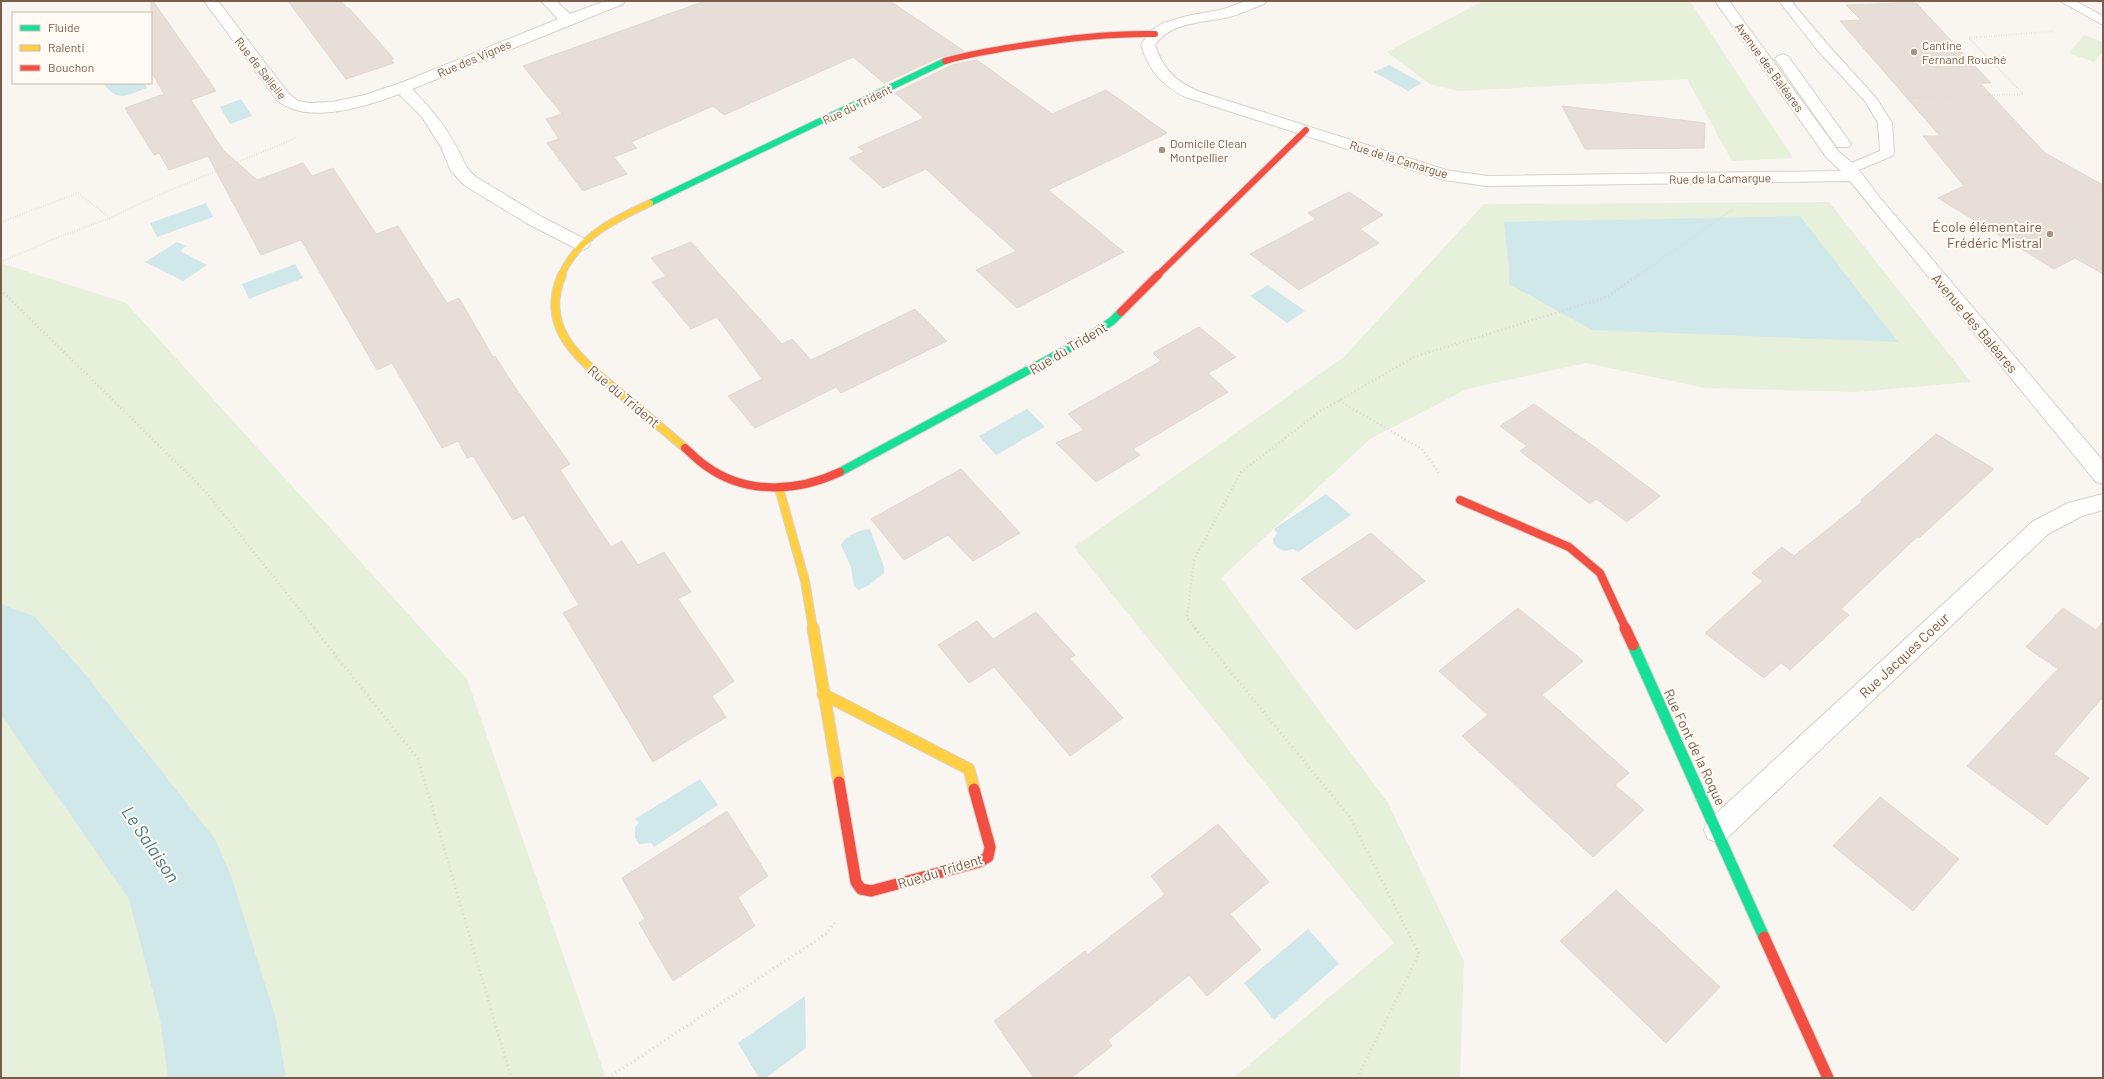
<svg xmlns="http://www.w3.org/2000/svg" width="2104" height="1079" font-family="Barlow,sans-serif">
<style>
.green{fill:#e7f0db}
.water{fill:#d0e8ea}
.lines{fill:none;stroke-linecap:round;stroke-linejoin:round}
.river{fill:#d0e8ea;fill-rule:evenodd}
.building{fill:#e6ded7;stroke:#e2d8d2}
.lane-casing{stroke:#d7d1cb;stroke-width:2}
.street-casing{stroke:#d7d1cb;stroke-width:2}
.fast-far2-casing{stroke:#d9d2cb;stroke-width:8}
.fast-far1-casing{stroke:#d9d2cb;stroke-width:10}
.fast-casing{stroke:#d9d2cb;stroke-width:13}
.slow-far2-casing{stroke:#d9d2cb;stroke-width:8}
.slow-far1-casing{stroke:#d9d2cb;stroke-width:10}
.slow-casing{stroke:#d9d2cb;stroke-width:13}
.jam-far2-casing{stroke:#d9d2cb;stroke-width:8}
.jam-far1-casing{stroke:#d9d2cb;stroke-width:10}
.jam-casing{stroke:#d9d2cb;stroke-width:13}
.path-far2{stroke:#dcd5d0;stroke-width:2;stroke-dasharray:0.5 2;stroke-linecap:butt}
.path-far1{stroke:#dcd5d0;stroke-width:2.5;stroke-dasharray:1 3;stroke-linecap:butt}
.path{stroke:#dcd5d0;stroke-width:3;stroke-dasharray:1 3.5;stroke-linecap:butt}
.lane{fill:#fefefd;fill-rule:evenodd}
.street{fill:#fefefd;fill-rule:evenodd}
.fast-far2{stroke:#16e098;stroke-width:6}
.fast-far1{stroke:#16e098;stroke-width:8}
.fast{stroke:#16e098;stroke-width:11}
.slow-far2{stroke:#ffcf43;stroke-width:6}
.slow-far1{stroke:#ffcf43;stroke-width:8}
.slow{stroke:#ffcf43;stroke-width:11}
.jam-far2{stroke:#f24e42;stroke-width:6}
.jam-far1{stroke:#f24e42;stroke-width:8}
.jam{stroke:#f24e42;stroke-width:11}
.poi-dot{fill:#a69286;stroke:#fffaf3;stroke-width:1.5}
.labels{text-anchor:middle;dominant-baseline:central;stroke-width:4;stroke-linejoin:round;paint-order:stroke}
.far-poi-label{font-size:12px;fill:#7a5c4d;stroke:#fffaf3;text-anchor:start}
.far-street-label{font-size:12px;fill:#7a5c4d;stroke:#fffaf3}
.poi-label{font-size:14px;fill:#7a5c4d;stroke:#fffaf3;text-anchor:end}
.street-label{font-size:14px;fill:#7a5c4d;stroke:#fffaf3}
.near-water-label{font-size:18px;font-style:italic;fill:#437c86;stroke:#fffaf3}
</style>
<rect width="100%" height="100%" fill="#f9f5f0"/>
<!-- green -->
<g class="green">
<path d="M 1483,1 L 1690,1 L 1793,158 L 1732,161 L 1687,79 L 1459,91 L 1431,85 L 1387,52 Z"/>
<path d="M 2084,35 L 2103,42 L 2103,52 L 2094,62 L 2069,53 Z"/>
<path d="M 1829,202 L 1971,382 L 1857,392 L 1705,388 L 1586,363 L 1467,389 L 1370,439 L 1221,578 L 1388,803 L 1464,961 L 1460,1078 L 1233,1078 L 1394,943 L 1074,547 L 1344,357 L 1484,204 Z"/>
<path d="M 1,263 L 126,303 L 467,679 L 606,1078 L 1,1078 Z"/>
</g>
<!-- water -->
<g class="water">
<path d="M 1389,65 L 1422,83 L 1408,91 L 1374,72 Z"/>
<path d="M 107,83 L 144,83 L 147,88 C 128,94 118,104 104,84 Z"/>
<path d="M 241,99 L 252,116 L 230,124 L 220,107 Z"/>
<path d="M 206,203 L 213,217 L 157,237 L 150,223 Z"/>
<path d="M 1800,216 L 1898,342 L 1592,330 L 1509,284 L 1509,268 L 1504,222 Z"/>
<path d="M 177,242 L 186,246 L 180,251 L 207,265 L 183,281 L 145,262 Z"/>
<path d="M 295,264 L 303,278 L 249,299 L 242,284 Z"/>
<path d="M 1268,285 L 1305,311 L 1287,323 L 1250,296 Z"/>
<path d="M 1027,409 L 1045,427 L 996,455 L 979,436 Z"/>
<path d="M 1326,494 L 1351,515 L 1298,552 L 1293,549 C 1284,552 1280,551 1274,544 L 1273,539 L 1277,533 L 1274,529 Z"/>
<path d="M 870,529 L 884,567 L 884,573 L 869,585 L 859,590 L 854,586 L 851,567 L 841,545 C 846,535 860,530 870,529 Z"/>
<path d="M 700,779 L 718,805 L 654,847 L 651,843 L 639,844 L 635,838 L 635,827 L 639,823 L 635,819 Z"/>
<path d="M 1308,929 L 1339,964 L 1274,1020 L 1244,983 Z"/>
<path d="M 805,996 L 806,1048 L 766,1078 L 759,1078 L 738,1043 Z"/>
</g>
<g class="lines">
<!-- river -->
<path class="river" d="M 1,604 L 34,616 L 84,673 L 215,839 L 231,876 L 276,1019 L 286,1078 L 168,1078 L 160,1019 L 129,899 L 1,715 Z"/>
</g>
<!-- building -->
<g class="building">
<path d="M 151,1 L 153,1 L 216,91 L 191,100 L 223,150 L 257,180 L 303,163 L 312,176 L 333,168 L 376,234 L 398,226 L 447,303 L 459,298 L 493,357 L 495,356 L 514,386 L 570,464 L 560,470 L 611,547 L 622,541 L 638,565 L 664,552 L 691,592 L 678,599 L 734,681 L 712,696 L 726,717 L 653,762 L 563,613 L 579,605 L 524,515 L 513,520 L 473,456 L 467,458 L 458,441 L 442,448 L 392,363 L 377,370 L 301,240 L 261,255 L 208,156 L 169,170 L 159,153 L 154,155 L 125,108 L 164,94 L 151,71 Z"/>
<path d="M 288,1 L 341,1 L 347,8 L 349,8 L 394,59 L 391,60 L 394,63 L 346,79 Z"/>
<path d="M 705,1 L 890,1 L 964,51 L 940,57 L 884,83 L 853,57 L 724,115 L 713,106 L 631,142 L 637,148 L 614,157 L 627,174 L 583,191 L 547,143 L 559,139 L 546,119 L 562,114 L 523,66 Z"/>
<path d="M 1899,3 L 1916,3 L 1991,83 L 1980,83 L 2045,153 L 2103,185 L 2103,274 L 2075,258 L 2054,269 L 1938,198 L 1964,186 L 1923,136 L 1940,136 L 1840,21 L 1861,20 L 1846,5 Z"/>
<path d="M 977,60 L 1052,114 L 1106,90 L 1167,133 L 1048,190 L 1124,252 L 1017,308 L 976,270 L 1016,251 L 968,208 L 926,169 L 883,188 L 849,158 L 864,152 L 858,147 L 924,118 L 895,93 L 952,65 Z"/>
<path d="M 1562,106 L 1705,123 L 1704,148 L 1585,149 Z"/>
<path d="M 1349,192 L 1383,215 L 1360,229 L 1379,243 L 1299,290 L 1250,254 L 1316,219 L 1308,213 Z"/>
<path d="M 691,242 L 782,344 L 792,339 L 811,360 L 915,309 L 947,341 L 841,393 L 836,387 L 755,428 L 728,396 L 762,379 L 717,317 L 691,329 L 652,282 L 666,276 L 651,258 Z"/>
<path d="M 1199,327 L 1236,357 L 1208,373 L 1228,392 L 1133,449 L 1140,455 L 1096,482 L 1056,443 L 1084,430 L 1068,414 L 1161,361 L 1153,353 Z"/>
<path d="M 1534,404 L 1596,448 L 1660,496 L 1627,522 L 1596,499 L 1590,504 L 1520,451 L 1527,446 L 1500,426 Z"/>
<path d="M 1936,434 L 1994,469 L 1919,538 L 1917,537 L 1841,609 L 1849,615 L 1790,670 L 1781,663 L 1764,678 L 1705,633 L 1763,581 L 1752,573 L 1782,547 L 1794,556 L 1863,501 L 1861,500 Z"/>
<path d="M 961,469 L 1020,533 L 973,561 L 948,535 L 904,560 L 871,519 Z"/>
<path d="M 1371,533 L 1425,581 L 1356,630 L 1301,579 Z"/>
<path d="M 1518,608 L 1583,661 L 1542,695 L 1629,773 L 1615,785 L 1644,810 L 1593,857 L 1462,736 L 1488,715 L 1439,671 Z"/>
<path d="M 2063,608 L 2096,630 L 2103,622 L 2103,700 L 2101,699 L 2054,754 L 2089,778 L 2047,825 L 1967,766 L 2058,669 L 2026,647 Z"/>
<path d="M 1036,612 L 1075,655 L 1070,659 L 1123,718 L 1070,756 L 994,667 L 969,683 L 938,645 L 977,621 L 993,639 Z"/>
<path d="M 1880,797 L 1959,859 L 1913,911 L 1833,846 Z"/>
<path d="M 727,811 L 768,876 L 738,897 L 755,926 L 673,981 L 639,923 L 645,919 L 622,878 Z"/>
<path d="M 1218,824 L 1269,882 L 1230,914 L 1261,950 L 1207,996 L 1189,975 L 1108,1040 L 1112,1046 L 1071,1078 L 1034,1078 L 994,1021 L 1085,951 L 1087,955 L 1165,894 L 1151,876 Z"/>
<path d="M 1616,890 L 1720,987 L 1666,1043 L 1560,941 Z"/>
</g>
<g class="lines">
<defs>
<g id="lane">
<path d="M 1779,1 L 1791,1 L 1828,45 L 1877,99 L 1892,123 L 1894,153 L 1892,156 L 1854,172 L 1844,172 L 1842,169 L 1844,166 L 1880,151 L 1878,123 L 1865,101 L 1818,51 Z"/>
<path d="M 2060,1 L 2075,1 L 2103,16 L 2103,25 Z"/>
</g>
<g id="street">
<path d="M 204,1 L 218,1 L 289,94 L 298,101 L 309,103 L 332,102 L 365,95 L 403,82 L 558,19 L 541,1 L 556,1 L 570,14 L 605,1 L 625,1 L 623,4 L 412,89 C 430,107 444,124 456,146 C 464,159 463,166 476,177 L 542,217 L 587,240 L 590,244 L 587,248 L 581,250 L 575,248 L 530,225 L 464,185 L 451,171 L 441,147 L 422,117 L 399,94 C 368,106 306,126 277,100 Z"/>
<path d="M 1246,1 L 1266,1 L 1264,4 C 1253,8 1241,14 1229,17 C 1204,23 1171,21 1155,45 C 1163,69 1176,82 1200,92 L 1446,170 L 1487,176 L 1841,171 L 1827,158 L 1715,1 L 1729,1 L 1839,152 L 1855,165 L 1881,199 L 2103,461 L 2103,484 L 2096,482 L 1850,181 L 1487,186 L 1444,180 L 1188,98 C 1163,87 1149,71 1141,45 L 1150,31 L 1163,23 L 1187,16 L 1224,9 Z"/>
<path d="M 1783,54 L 1788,56 L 1849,141 L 1851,144 L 1849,147 L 1837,147 L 1775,59 L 1778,56 Z"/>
<path d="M 2103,494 L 2103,510 L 2082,516 L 2048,534 L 1726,839 L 1717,842 L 1708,839 L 1704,830 L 1708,821 L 2032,522 L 2068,503 Z"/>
</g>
<path id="fast-far2" d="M 650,203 L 945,61"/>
<path id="fast-far1" d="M 840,472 L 1086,339 L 1112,321 L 1121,312"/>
<path id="fast" d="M 1633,645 L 1764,937"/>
<path id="slow-far2" d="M 561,276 C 578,237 613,220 650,203"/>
<g id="slow-far1">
<path d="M 562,275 C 537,332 586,363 622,395 C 643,412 664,430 685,448"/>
<path d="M 779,488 L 805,581 L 813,629"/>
</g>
<g id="slow">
<path d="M 813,628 L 839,782"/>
<path d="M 823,694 L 969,769 L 974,789"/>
</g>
<g id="jam-far2">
<path d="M 945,61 C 972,53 999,49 1026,45 C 1069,38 1112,33 1155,34"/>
<path d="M 1157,276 L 1306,130"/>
</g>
<g id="jam-far1">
<path d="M 1121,312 L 1158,275"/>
<path d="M 685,448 C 692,454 698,461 706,466 C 746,495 797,492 840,472"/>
<path d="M 1460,500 L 1569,547 L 1600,573 L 1626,629"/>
</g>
<g id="jam">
<path d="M 1625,628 L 1633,645"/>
<path d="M 839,782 L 856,882 L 861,889 L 871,891 L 979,862 L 988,857 L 990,847 L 974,789"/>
<path d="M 1764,937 L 1828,1078"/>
</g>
</defs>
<!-- lane casing -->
<use href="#lane" class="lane-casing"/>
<!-- street casing -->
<use href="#street" class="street-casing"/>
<!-- fast-far2 casing -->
<use href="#fast-far2" class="fast-far2-casing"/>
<!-- fast-far1 casing -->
<use href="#fast-far1" class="fast-far1-casing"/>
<!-- fast casing -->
<use href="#fast" class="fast-casing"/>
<!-- slow-far2 casing -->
<use href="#slow-far2" class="slow-far2-casing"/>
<!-- slow-far1 casing -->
<use href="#slow-far1" class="slow-far1-casing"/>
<!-- slow casing -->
<use href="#slow" class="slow-casing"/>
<!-- jam-far2 casing -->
<use href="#jam-far2" class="jam-far2-casing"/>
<!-- jam-far1 casing -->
<use href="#jam-far1" class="jam-far1-casing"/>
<!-- jam casing -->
<use href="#jam" class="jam-casing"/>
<!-- path-far2 -->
<g class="path-far2">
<path d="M 1969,38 L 2056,31"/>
<path d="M 1907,98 L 2023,94 L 1969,38"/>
<path d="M 1,222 L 78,193 L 110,218 L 154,197 L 296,138"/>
<path d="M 1,262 L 56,238 L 110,218"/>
<path d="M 1637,276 L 1732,210"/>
</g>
<!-- path-far1 -->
<g class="path-far1">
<path d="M 1,290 L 206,492 L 315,629"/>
<path d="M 1339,401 L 1422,449 L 1439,473"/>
<path d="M 1196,629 L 1187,618 L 1194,560 L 1241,472 L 1319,412 L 1414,357 L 1607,297 L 1638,275"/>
</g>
<!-- path -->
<g class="path">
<path d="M 314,628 L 418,759 L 511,1078"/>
<path d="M 1195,628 L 1349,816 L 1419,954 L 1357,1078"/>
<path d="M 608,1078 L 826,934 L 837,920"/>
</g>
<!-- lane -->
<use href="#lane" class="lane"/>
<!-- street -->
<use href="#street" class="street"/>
<!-- fast-far2 -->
<use href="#fast-far2" class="fast-far2"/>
<!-- fast-far1 -->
<use href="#fast-far1" class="fast-far1"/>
<!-- fast -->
<use href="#fast" class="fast"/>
<!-- slow-far2 -->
<use href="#slow-far2" class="slow-far2"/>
<!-- slow-far1 -->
<use href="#slow-far1" class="slow-far1"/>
<!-- slow -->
<use href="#slow" class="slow"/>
<!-- jam-far2 -->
<use href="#jam-far2" class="jam-far2"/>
<!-- jam-far1 -->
<use href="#jam-far1" class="jam-far1"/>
<!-- jam -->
<use href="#jam" class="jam"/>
</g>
<!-- markers -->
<g class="poi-dot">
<circle cx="1914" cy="52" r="4"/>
<circle cx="1162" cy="150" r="4"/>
<circle cx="2050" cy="234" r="4"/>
</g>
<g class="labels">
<!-- far-poi labels -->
<g class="far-poi-label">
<text x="1922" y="45">Cantine<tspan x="1922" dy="14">Fernand Rouché</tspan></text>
<text x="1170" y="143">Domicile Clean<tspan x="1170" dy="14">Montpellier</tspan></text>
</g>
<!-- far-street labels -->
<g class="far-street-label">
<text transform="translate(474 58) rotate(-23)">Rue des Vignes</text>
<text transform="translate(1770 67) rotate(54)">Avenue des Baléares</text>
<text transform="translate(261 68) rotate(52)">Rue de Sallelle</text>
<text transform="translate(857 104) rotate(-26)">Rue du Trident</text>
<text transform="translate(1399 159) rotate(17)">Rue de la Camargue</text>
<text transform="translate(1720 178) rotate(-1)">Rue de la Camargue</text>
</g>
<!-- poi labels -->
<g class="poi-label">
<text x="2042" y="226">École élémentaire<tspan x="2042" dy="16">Frédéric Mistral</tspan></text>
</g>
<!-- street labels -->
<g class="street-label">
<text transform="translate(1975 323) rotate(50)">Avenue des Baléares</text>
<text transform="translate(1068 348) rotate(-31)">Rue du Trident</text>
<text transform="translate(624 396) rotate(40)">Rue du Trident</text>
<text transform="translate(1904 655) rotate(-43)">Rue Jacques Coeur</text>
<text transform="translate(1695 747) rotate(65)">Rue Font de la Roque</text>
<text transform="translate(940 871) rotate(-17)">Rue du Trident</text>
</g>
<!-- near-water labels -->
<g class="near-water-label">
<text transform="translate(151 844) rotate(56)">Le Salaison</text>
</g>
</g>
<!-- border -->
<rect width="2104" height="1079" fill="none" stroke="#7a5c4d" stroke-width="4"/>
<!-- legend -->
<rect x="12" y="12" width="140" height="72" fill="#fffaf3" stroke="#cabbb1"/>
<rect x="20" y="25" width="20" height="6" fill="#16e098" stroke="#cabbb1"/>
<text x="48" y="32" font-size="12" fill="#7a5c4d">Fluide</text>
<rect x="20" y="45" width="20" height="6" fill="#ffcf43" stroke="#cabbb1"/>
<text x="48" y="52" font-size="12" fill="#7a5c4d">Ralenti</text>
<rect x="20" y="65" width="20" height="6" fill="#f24e42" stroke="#cabbb1"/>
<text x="48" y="72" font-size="12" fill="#7a5c4d">Bouchon</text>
</svg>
